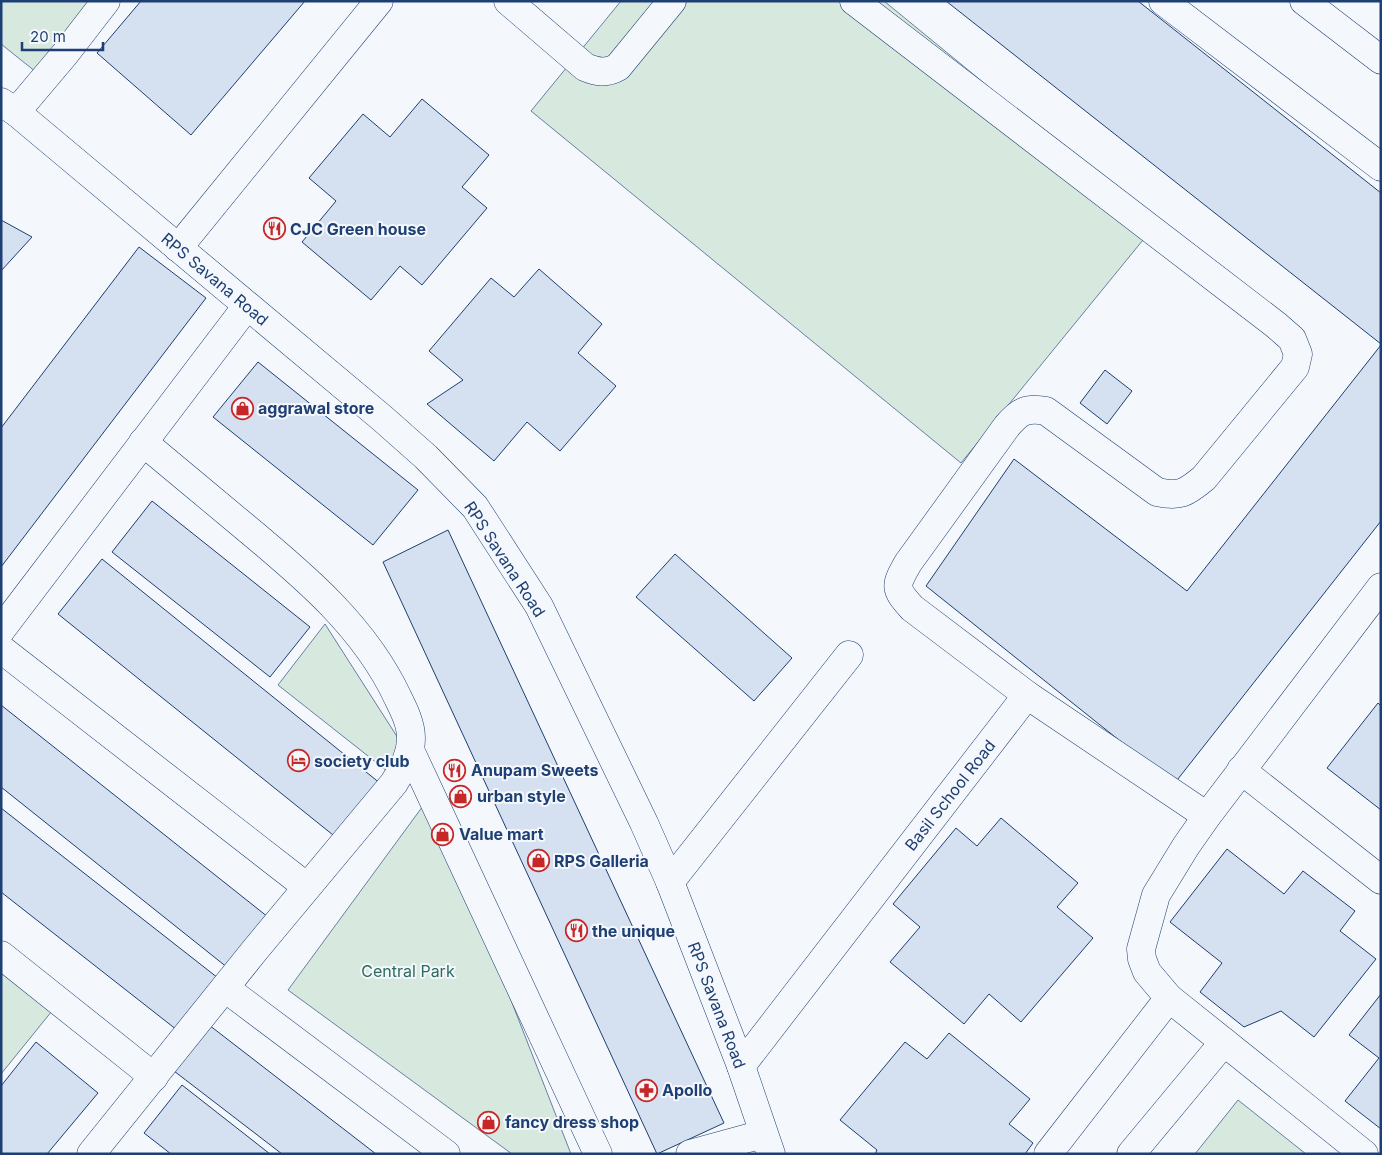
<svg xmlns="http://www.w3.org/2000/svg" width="1382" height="1155" font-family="Inter,sans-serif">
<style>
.green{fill:#d7e8df;stroke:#687fa3}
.building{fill:#d5e0f0;stroke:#1d3f73}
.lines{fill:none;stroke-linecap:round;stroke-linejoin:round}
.minor-casing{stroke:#1d3f73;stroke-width:29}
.minor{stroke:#f4f7fb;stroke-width:28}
.labels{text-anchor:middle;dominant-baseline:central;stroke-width:4;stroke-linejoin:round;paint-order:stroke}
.poi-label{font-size:16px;font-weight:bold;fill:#1d3f73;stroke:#f4f7fb;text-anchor:start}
.street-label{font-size:16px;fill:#1d3f73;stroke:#f4f7fb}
.park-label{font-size:16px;fill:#2c6c60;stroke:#f4f7fb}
</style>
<rect width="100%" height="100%" fill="#f4f7fb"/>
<!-- green -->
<g class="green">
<path d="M 1,1 L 102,1 L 41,76 L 1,44 Z"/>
<path d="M 621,1 L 884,1 L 1156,224 L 961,463 L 531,111 Z"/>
<path d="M 325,624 L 405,749 L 387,771 L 278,685 Z"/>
<path d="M 431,795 L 571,1154 L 512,1154 L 288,990 Z"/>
<path d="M 1,970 L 52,1011 L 1,1074 Z"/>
<path d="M 1238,1100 L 1306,1154 L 1195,1154 Z"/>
</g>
<!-- building -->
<g class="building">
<path d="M 141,1 L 305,1 L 191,135 L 97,53 Z"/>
<path d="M 946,1 L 1138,1 L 1381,193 L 1381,344 Z"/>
<path d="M 422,99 L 489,155 L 462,187 L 487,208 L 422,285 L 400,266 L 371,300 L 302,242 L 336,201 L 309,178 L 363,114 L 390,137 Z"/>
<path d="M 1,220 L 32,237 L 1,271 Z"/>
<path d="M 139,247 L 206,298 L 1,567 L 1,428 Z"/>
<path d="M 539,269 L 602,324 L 578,353 L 616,386 L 560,451 L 527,422 L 494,461 L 427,404 L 463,380 L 429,351 L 491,278 L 514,297 Z"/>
<path d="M 1381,345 L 1381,521 L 1174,784 L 926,586 L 1014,459 L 1187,591 Z"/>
<path d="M 258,362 L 418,490 L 373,545 L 213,417 Z"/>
<path d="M 1105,370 L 1132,391 L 1107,424 L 1080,403 Z"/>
<path d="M 152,501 L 310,627 L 270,677 L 112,552 Z"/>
<path d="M 448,530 L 724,1123 L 657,1154 L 383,562 Z"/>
<path d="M 675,554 L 792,658 L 754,701 L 636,597 Z"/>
<path d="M 102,559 L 381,784 L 338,839 L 58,614 Z"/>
<path d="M 1378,703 L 1381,706 L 1381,810 L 1327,768 Z"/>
<path d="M 1,705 L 268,917 L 228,968 L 1,787 Z"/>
<path d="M 1,808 L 218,978 L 177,1030 L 1,892 Z"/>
<path d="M 1001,818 L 1078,883 L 1057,907 L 1093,938 L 1021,1022 L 989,994 L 964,1024 L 890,962 L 920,927 L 893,904 L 956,828 L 977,846 Z"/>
<path d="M 1227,849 L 1284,894 L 1303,871 L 1355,911 L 1340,931 L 1376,959 L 1314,1037 L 1281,1011 L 1244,1027 L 1200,992 L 1222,963 L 1170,922 Z"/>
<path d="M 1381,994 L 1381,1129 L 1345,1101 L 1379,1058 L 1349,1035 Z"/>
<path d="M 209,1025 L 376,1154 L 282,1154 L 174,1071 Z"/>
<path d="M 949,1033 L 1030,1099 L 1009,1124 L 1033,1143 L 1025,1154 L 875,1154 L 877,1150 L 840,1120 L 905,1042 L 927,1059 Z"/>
<path d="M 36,1042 L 98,1093 L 47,1154 L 1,1154 L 1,1086 Z"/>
<path d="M 182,1085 L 270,1154 L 171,1154 L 144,1133 Z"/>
</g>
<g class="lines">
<defs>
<g id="minor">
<path d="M 508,1 L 585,67 C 597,72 606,74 618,67 L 672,1"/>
<path d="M 854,1 L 1276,325 L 1292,339 L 1298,354 L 1295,367 L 1204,478 C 1186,493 1180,497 1157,492 L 1046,411 C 1026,407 1019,412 1007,426 L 908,563 C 895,586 894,588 912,608 L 1027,695"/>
<path d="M 1163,1 L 1381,167"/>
<path d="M 1304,1 L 1381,60"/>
<path d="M 1,102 L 16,112 L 382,418 L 426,457 L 475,507 L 539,606 L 644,823 L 670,882 L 741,1066 L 771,1154"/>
<path d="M 16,112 L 65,54 L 106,1"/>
<path d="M 178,248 L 379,1"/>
<path d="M 1,630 L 247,306"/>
<path d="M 1,649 L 307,887"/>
<path d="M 410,750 L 598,1154"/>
<path d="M 1241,770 L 1381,880"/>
<path d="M 670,882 L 849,655"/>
<path d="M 1,955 L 154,1077"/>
<path d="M 225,988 L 446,1154"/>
<path d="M 741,1066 L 1027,695 L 1207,816"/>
<path d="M 91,1154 L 255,950 L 394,783 C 403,768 411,756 411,738 C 411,724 404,710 398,698 C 365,627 304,576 245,527 C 211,499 177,470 143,442"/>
<path d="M 690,1154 L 763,1134"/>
<path d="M 1048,1154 L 1169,998"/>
<path d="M 1131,1154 L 1224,1042"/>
<path d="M 1364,1154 L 1169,998 L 1147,972 L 1142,959 L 1141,949 L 1156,895 L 1186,846 L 1207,816 L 1381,587"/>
</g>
</defs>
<!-- minor casing -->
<use href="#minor" class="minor-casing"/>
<!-- minor -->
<use href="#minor" class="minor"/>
</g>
<!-- icons -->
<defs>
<symbol id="restaurant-ring" viewBox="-11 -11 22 22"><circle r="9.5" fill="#f4f7fb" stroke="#c62828" stroke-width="1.5"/><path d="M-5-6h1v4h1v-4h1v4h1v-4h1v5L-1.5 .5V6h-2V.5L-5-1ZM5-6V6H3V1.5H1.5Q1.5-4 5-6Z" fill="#c62828"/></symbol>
<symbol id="shop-ring" viewBox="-11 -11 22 22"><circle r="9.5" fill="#f4f7fb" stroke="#c62828" stroke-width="1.5"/><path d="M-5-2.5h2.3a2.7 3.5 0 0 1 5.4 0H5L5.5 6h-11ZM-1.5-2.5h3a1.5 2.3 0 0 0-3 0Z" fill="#c62828"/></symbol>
<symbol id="hotel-ring" viewBox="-11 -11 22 22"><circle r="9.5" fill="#f4f7fb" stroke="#c62828" stroke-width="1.5"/><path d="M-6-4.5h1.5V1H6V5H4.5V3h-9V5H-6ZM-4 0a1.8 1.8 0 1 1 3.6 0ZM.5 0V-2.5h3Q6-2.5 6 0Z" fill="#c62828"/></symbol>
<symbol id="pharmacy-ring" viewBox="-11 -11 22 22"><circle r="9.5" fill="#f4f7fb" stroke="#c62828" stroke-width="1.5"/><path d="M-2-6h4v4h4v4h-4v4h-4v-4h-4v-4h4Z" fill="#c62828"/></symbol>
</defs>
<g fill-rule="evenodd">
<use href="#restaurant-ring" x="262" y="216" width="25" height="25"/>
<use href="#shop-ring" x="230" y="396" width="25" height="25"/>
<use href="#hotel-ring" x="286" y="748" width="25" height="25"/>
<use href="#restaurant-ring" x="442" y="758" width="25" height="25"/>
<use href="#shop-ring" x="448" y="784" width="25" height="25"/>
<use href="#shop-ring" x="430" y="822" width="25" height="25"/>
<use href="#shop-ring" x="526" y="848" width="25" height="25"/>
<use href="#restaurant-ring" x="564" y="918" width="25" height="25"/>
<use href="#pharmacy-ring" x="634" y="1078" width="25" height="25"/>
<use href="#shop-ring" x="476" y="1110" width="25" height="25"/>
</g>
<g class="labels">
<!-- poi labels -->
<g class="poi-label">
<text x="290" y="229">CJC Green house</text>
<text x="258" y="408">aggrawal store</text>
<text x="314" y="761">society club</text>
<text x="471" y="770">Anupam Sweets</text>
<text x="477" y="796">urban style</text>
<text x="459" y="834">Value mart</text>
<text x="554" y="861">RPS Galleria</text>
<text x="592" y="931">the unique</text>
<text x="662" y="1090">Apollo</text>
<text x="505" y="1122">fancy dress shop</text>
</g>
<!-- street labels -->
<g class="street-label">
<text transform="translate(215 279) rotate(40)">RPS Savana Road</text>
<text transform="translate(505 559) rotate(57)">RPS Savana Road</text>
<text transform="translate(950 795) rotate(-52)">Basil School Road</text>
<text transform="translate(717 1005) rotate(69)">RPS Savana Road</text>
</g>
<!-- park labels -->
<g class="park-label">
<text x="408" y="971">Central Park</text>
</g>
</g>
<!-- border -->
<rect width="1382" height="1155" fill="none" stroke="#1d3f73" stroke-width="5"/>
<!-- scale -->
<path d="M22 42v8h81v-8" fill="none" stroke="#1d3f73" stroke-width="2.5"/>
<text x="30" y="42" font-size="15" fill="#1d3f73" stroke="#f4f7fb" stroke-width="4" paint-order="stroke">20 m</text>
</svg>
